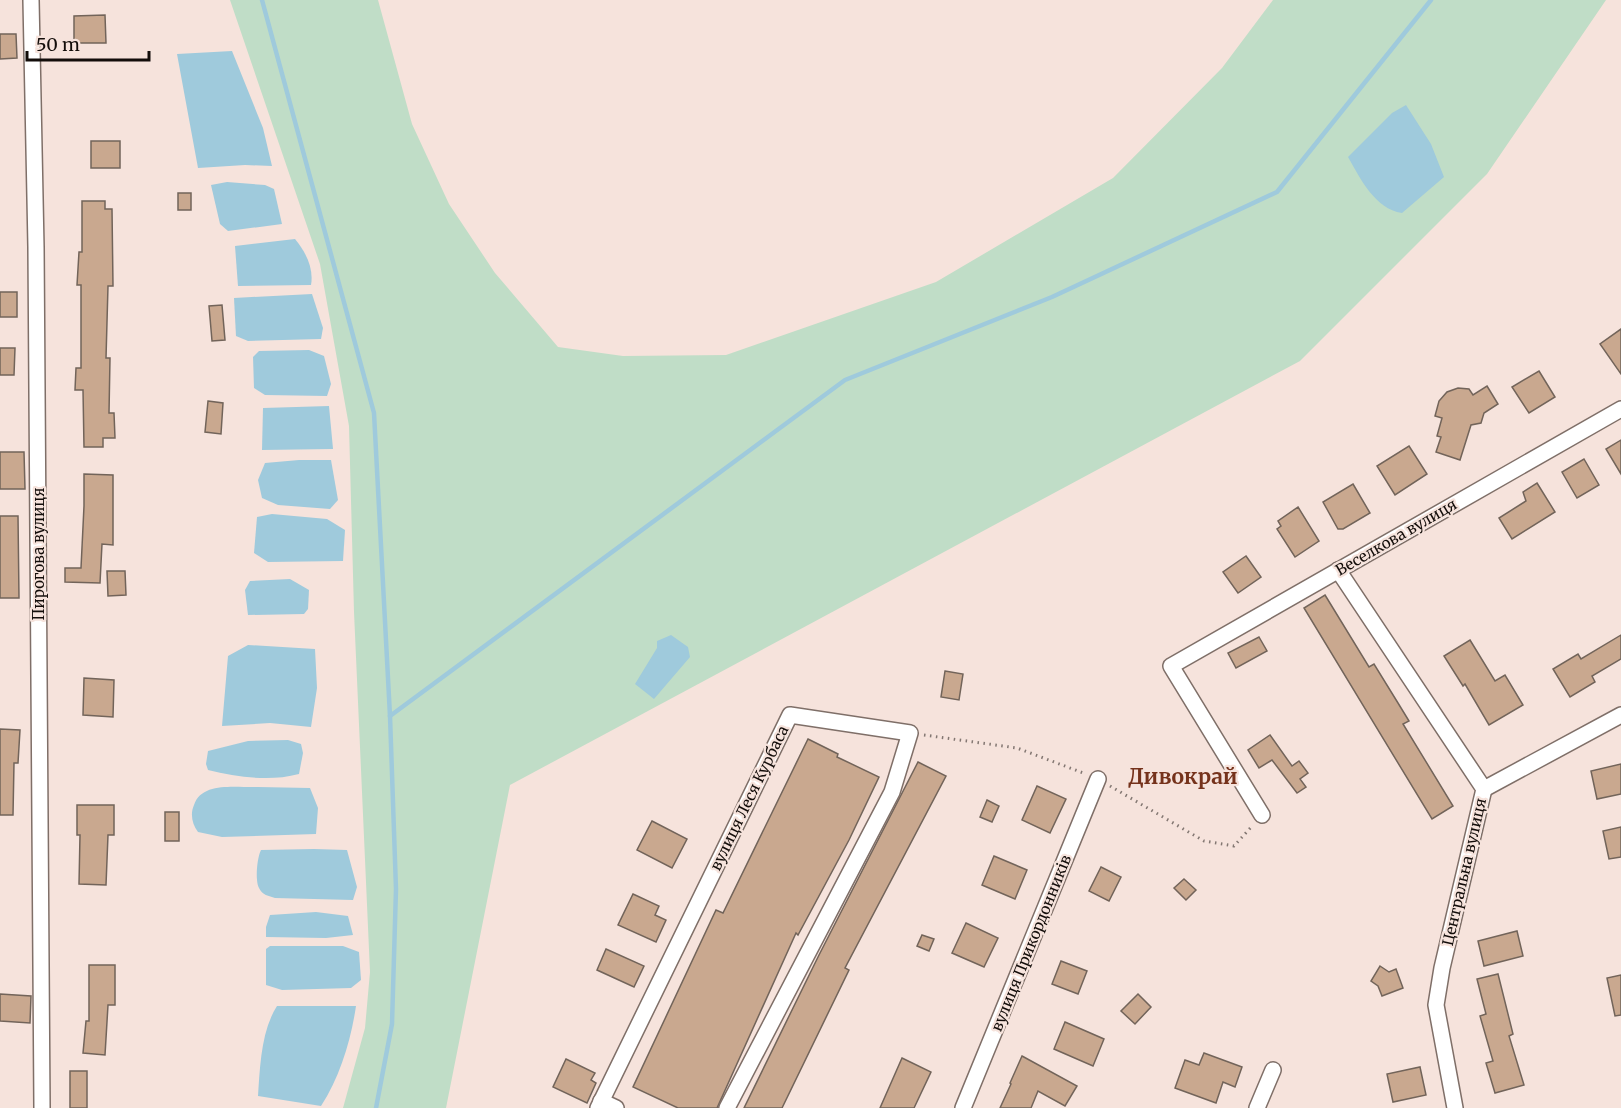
<svg xmlns="http://www.w3.org/2000/svg" width="1621" height="1108" font-family="Merriweather,serif">
<style>
.green{fill:#c0ddc7}
.water{fill:#9fcadc}
.lines{fill:none;stroke-linecap:round;stroke-linejoin:round}
.stream{stroke:#9fcadc;stroke-width:4.5}
.building{fill:#c9a88f;stroke:#72645a;stroke-width:1.5}
.street-casing{stroke:#7f6f68;stroke-width:18}
.path{stroke:#837772;stroke-width:3;stroke-dasharray:1.5 4.5;stroke-linecap:butt}
.street{stroke:#fff;stroke-width:15}
.labels{text-anchor:middle;dominant-baseline:central;stroke-width:4.5;stroke-linejoin:round;paint-order:stroke}
.street-label{font-size:15px;fill:#130d0a;stroke:#f6e3dc}
.district-label{font-size:21px;font-weight:bold;fill:#75321b;stroke:#f6e3dc}
</style>
<rect width="100%" height="100%" fill="#f6e3dc"/>
<!-- green -->
<path class="green" d="M 230,0 L 378,0 L 412,124 L 449,204 L 495,273 L 558,347 L 623,356 L 726,355 L 936,282 L 1113,178 L 1222,68 L 1273,0 L 1606,0 L 1487,174 L 1300,361 L 510,785 L 446,1108 L 343,1108 L 365,1028 L 370,972 L 354,612 L 349,426 L 320,264 Z"/>
<!-- water -->
<g class="water">
<path d="M 232,51 L 263,128 L 272,166 L 245,165 L 198,168 L 177,54 Z"/>
<path d="M 1406,105 L 1431,144 L 1444,177 L 1402,213 C 1375,209 1360,178 1348,157 L 1392,113 Z"/>
<path d="M 227,182 L 265,185 L 274,189 L 282,224 L 228,231 L 220,224 L 211,185 Z"/>
<path d="M 295,239 C 306,252 314,269 311,285 L 238,286 L 235,246 Z"/>
<path d="M 312,294 L 323,328 L 321,339 L 248,341 L 236,336 L 234,298 Z"/>
<path d="M 309,350 L 324,356 L 331,384 L 327,396 L 265,395 L 254,388 L 253,357 L 259,351 Z"/>
<path d="M 329,406 L 333,449 L 262,450 L 263,408 Z"/>
<path d="M 299,460 L 331,460 L 338,500 L 330,509 L 278,505 L 262,498 L 258,480 L 265,463 Z"/>
<path d="M 272,514 L 327,519 L 345,530 L 343,561 L 268,562 L 254,553 L 257,517 Z"/>
<path d="M 290,579 L 309,590 L 308,609 L 304,614 L 248,615 L 245,590 L 250,581 Z"/>
<path d="M 671,635 L 688,647 L 690,657 L 654,699 L 635,684 L 657,648 L 657,641 Z"/>
<path d="M 248,645 L 315,649 L 317,688 L 311,727 L 270,723 L 222,726 L 228,656 Z"/>
<path d="M 288,740 L 301,744 L 303,753 L 299,774 C 269,782 238,777 208,770 L 206,764 L 208,751 L 248,741 Z"/>
<path d="M 258,787 L 310,788 L 318,808 L 316,834 L 222,837 L 198,832 C 192,824 190,814 194,805 C 202,781 237,788 258,787 Z"/>
<path d="M 314,849 L 347,850 L 357,887 L 353,900 L 275,898 C 269,896 262,895 259,888 C 255,880 257,858 261,850 Z"/>
<path d="M 316,912 L 348,916 L 353,935 L 326,938 L 266,937 L 266,927 L 270,915 Z"/>
<path d="M 270,946 L 343,946 L 359,952 L 361,980 L 351,988 L 282,990 L 266,985 L 266,949 Z"/>
<path d="M 277,1006 L 356,1006 C 351,1040 340,1077 321,1106 L 258,1096 C 260,1067 261,1031 277,1006 Z"/>
</g>
<g class="lines">
<!-- stream -->
<g class="stream">
<path d="M 262,0 L 374,413 L 390,716 L 396,889 L 392,1024 L 376,1108"/>
<path d="M 390,716 L 845,380 L 1052,297 L 1277,192 L 1431,0"/>
</g>
</g>
<!-- building -->
<g class="building">
<path d="M 105,15 L 106,43 L 74,43 L 74,16 Z"/>
<path d="M 0,34 L 16,34 L 17,58 L 0,59 Z"/>
<rect x="91" y="141" width="29" height="27"/>
<rect x="178" y="193" width="13" height="17"/>
<path d="M 82,201 L 105,201 L 105,209 L 112,209 L 113,286 L 108,286 L 106,358 L 110,358 L 109,413 L 114,413 L 115,438 L 103,438 L 103,447 L 84,447 L 83,390 L 75,390 L 76,368 L 81,368 L 81,285 L 77,285 L 79,252 L 82,252 Z"/>
<rect x="0" y="292" width="17" height="25"/>
<path d="M 222,305 L 225,340 L 212,341 L 209,306 Z"/>
<path d="M 1621,329 L 1621,374 L 1600,344 Z"/>
<path d="M 0,348 L 15,348 L 14,375 L 0,375 Z"/>
<path d="M 1539,371 L 1555,397 L 1529,413 L 1512,387 Z"/>
<path d="M 1487,386 L 1498,404 L 1484,413 L 1481,423 L 1471,425 L 1460,460 L 1436,452 L 1441,437 L 1437,436 L 1442,418 L 1435,416 L 1439,401 L 1447,392 L 1458,388 L 1469,389 L 1473,395 Z"/>
<path d="M 208,401 L 223,403 L 221,434 L 205,432 Z"/>
<path d="M 1621,440 L 1621,474 L 1606,449 Z"/>
<path d="M 1409,446 L 1427,474 L 1395,495 L 1377,466 Z"/>
<path d="M 0,452 L 24,452 L 25,489 L 0,489 Z"/>
<path d="M 1584,459 L 1599,485 L 1577,498 L 1562,472 Z"/>
<path d="M 84,474 L 113,475 L 113,545 L 102,544 L 100,583 L 65,582 L 65,568 L 81,568 L 84,506 Z"/>
<path d="M 1537,483 L 1555,512 L 1512,539 L 1499,518 L 1526,501 L 1523,492 Z"/>
<path d="M 1353,484 L 1370,513 L 1343,529 L 1338,529 L 1323,502 Z"/>
<path d="M 1298,507 L 1319,541 L 1295,557 L 1277,529 L 1281,526 L 1278,521 Z"/>
<path d="M 0,516 L 18,516 L 19,598 L 0,598 Z"/>
<path d="M 1246,556 L 1261,577 L 1238,593 L 1223,572 Z"/>
<path d="M 107,571 L 125,571 L 126,595 L 108,596 Z"/>
<path d="M 1325,595 L 1369,667 L 1374,664 L 1398,703 L 1409,721 L 1403,724 L 1453,806 L 1432,819 L 1304,608 Z"/>
<path d="M 1621,635 L 1621,659 L 1592,676 L 1595,682 L 1570,697 L 1553,669 L 1578,654 L 1581,659 Z"/>
<path d="M 1259,637 L 1267,651 L 1236,668 L 1228,653 Z"/>
<path d="M 1470,640 L 1495,681 L 1505,675 L 1523,705 L 1489,725 L 1465,684 L 1463,686 L 1444,656 Z"/>
<path d="M 945,671 L 963,674 L 959,700 L 941,697 Z"/>
<path d="M 84,678 L 114,680 L 113,717 L 83,715 Z"/>
<path d="M 0,729 L 20,730 L 18,763 L 14,763 L 13,815 L 0,815 Z"/>
<path d="M 1270,735 L 1292,766 L 1299,761 L 1308,773 L 1300,779 L 1306,787 L 1297,793 L 1272,760 L 1259,768 L 1248,750 Z"/>
<path d="M 808,739 L 838,754 L 837,757 L 879,777 L 849,840 L 798,935 L 796,933 L 717,1108 L 678,1108 L 633,1087 L 716,910 L 723,913 Z"/>
<path d="M 918,762 L 946,776 L 845,968 L 849,970 L 782,1108 L 744,1108 L 819,955 Z"/>
<path d="M 1621,764 L 1621,794 L 1597,799 L 1591,771 Z"/>
<path d="M 1037,786 L 1066,799 L 1050,833 L 1022,820 Z"/>
<path d="M 987,800 L 999,806 L 992,822 L 980,817 Z"/>
<path d="M 77,805 L 114,805 L 114,835 L 108,835 L 106,885 L 79,884 L 80,835 L 77,835 Z"/>
<rect x="165" y="812" width="14" height="29"/>
<path d="M 652,821 L 687,839 L 672,868 L 637,850 Z"/>
<path d="M 1621,827 L 1621,857 L 1609,859 L 1603,831 Z"/>
<path d="M 994,856 L 1027,870 L 1015,899 L 982,885 Z"/>
<path d="M 1101,867 L 1121,877 L 1109,901 L 1089,891 Z"/>
<path d="M 1184,879 L 1196,890 L 1186,900 L 1174,888 Z"/>
<path d="M 633,894 L 659,906 L 655,915 L 666,920 L 656,942 L 618,925 Z"/>
<path d="M 966,923 L 998,938 L 984,967 L 952,953 Z"/>
<path d="M 1517,931 L 1523,956 L 1484,966 L 1478,941 Z"/>
<path d="M 922,935 L 934,939 L 929,951 L 917,946 Z"/>
<path d="M 606,949 L 644,966 L 634,987 L 597,970 Z"/>
<path d="M 1061,961 L 1087,971 L 1078,994 L 1052,984 Z"/>
<path d="M 89,965 L 115,965 L 115,1005 L 108,1005 L 105,1055 L 83,1053 L 86,1021 L 89,1021 Z"/>
<path d="M 1380,966 L 1389,972 L 1396,969 L 1403,988 L 1382,996 L 1378,986 L 1371,981 Z"/>
<path d="M 1498,974 L 1513,1034 L 1509,1036 L 1524,1085 L 1495,1093 L 1486,1063 L 1493,1061 L 1480,1016 L 1486,1014 L 1477,979 Z"/>
<path d="M 1621,975 L 1621,1015 L 1615,1016 L 1607,978 Z"/>
<path d="M 0,994 L 31,996 L 30,1023 L 0,1021 Z"/>
<path d="M 1138,994 L 1151,1007 L 1135,1024 L 1121,1011 Z"/>
<path d="M 1065,1022 L 1104,1039 L 1093,1066 L 1054,1049 Z"/>
<path d="M 1204,1053 L 1242,1067 L 1235,1087 L 1223,1082 L 1216,1103 L 1175,1088 L 1185,1060 L 1199,1065 Z"/>
<path d="M 1022,1056 L 1077,1086 L 1065,1106 L 1038,1091 L 1031,1108 L 1000,1108 L 1011,1084 L 1010,1083 Z"/>
<path d="M 902,1058 L 931,1072 L 914,1108 L 880,1108 Z"/>
<path d="M 566,1059 L 595,1073 L 591,1080 L 596,1083 L 587,1103 L 553,1087 Z"/>
<path d="M 1420,1067 L 1426,1095 L 1393,1102 L 1387,1074 Z"/>
<rect x="70" y="1071" width="17" height="37"/>
</g>
<g class="lines">
<defs>
<g id="street">
<path d="M 31,0 L 36,247 L 42,1108"/>
<path d="M 1338,570 L 1484,789 L 1442,968 L 1436,1005 L 1455,1108"/>
<path d="M 1484,789 L 1621,715"/>
<path d="M 1262,815 L 1171,666 L 1621,409"/>
<path d="M 601,1101 L 616,1108"/>
<path d="M 598,1108 L 790,715 L 910,733 L 892,792 L 727,1108"/>
<path d="M 963,1108 L 1098,779"/>
<path d="M 1257,1108 L 1273,1070"/>
</g>
</defs>
<!-- street casing -->
<use href="#street" class="street-casing"/>
<!-- path -->
<g class="path">
<path d="M 924,735 L 1017,748 L 1086,774"/>
<path d="M 1110,786 L 1204,841 L 1234,846 L 1253,825"/>
</g>
<!-- street -->
<use href="#street" class="street"/>
</g>
<g class="labels">
<!-- street labels -->
<g class="street-label">
<text transform="translate(1396 537) rotate(-30)">Веселкова вулиця</text>
<text transform="translate(38 554) rotate(-90)">Пирогова вулиця</text>
<text transform="translate(749 798) rotate(-64)">вулиця Леся Курбаса</text>
<text transform="translate(1464 872) rotate(-77)">Центральна вулиця</text>
<text transform="translate(1031 943) rotate(-68)">вулиця Прикордонників</text>
</g>
<!-- district labels -->
<g class="district-label">
<text x="1183" y="776">Дивокрай</text>
</g>
</g>
<!-- scale -->
<path d="M27 51v9h122v-9" fill="none" stroke="#130d0a" stroke-width="3"/>
<text x="36" y="51" font-size="18" fill="#130d0a" stroke="#f6e3dc" stroke-width="4.5" paint-order="stroke">50 m</text>
</svg>
